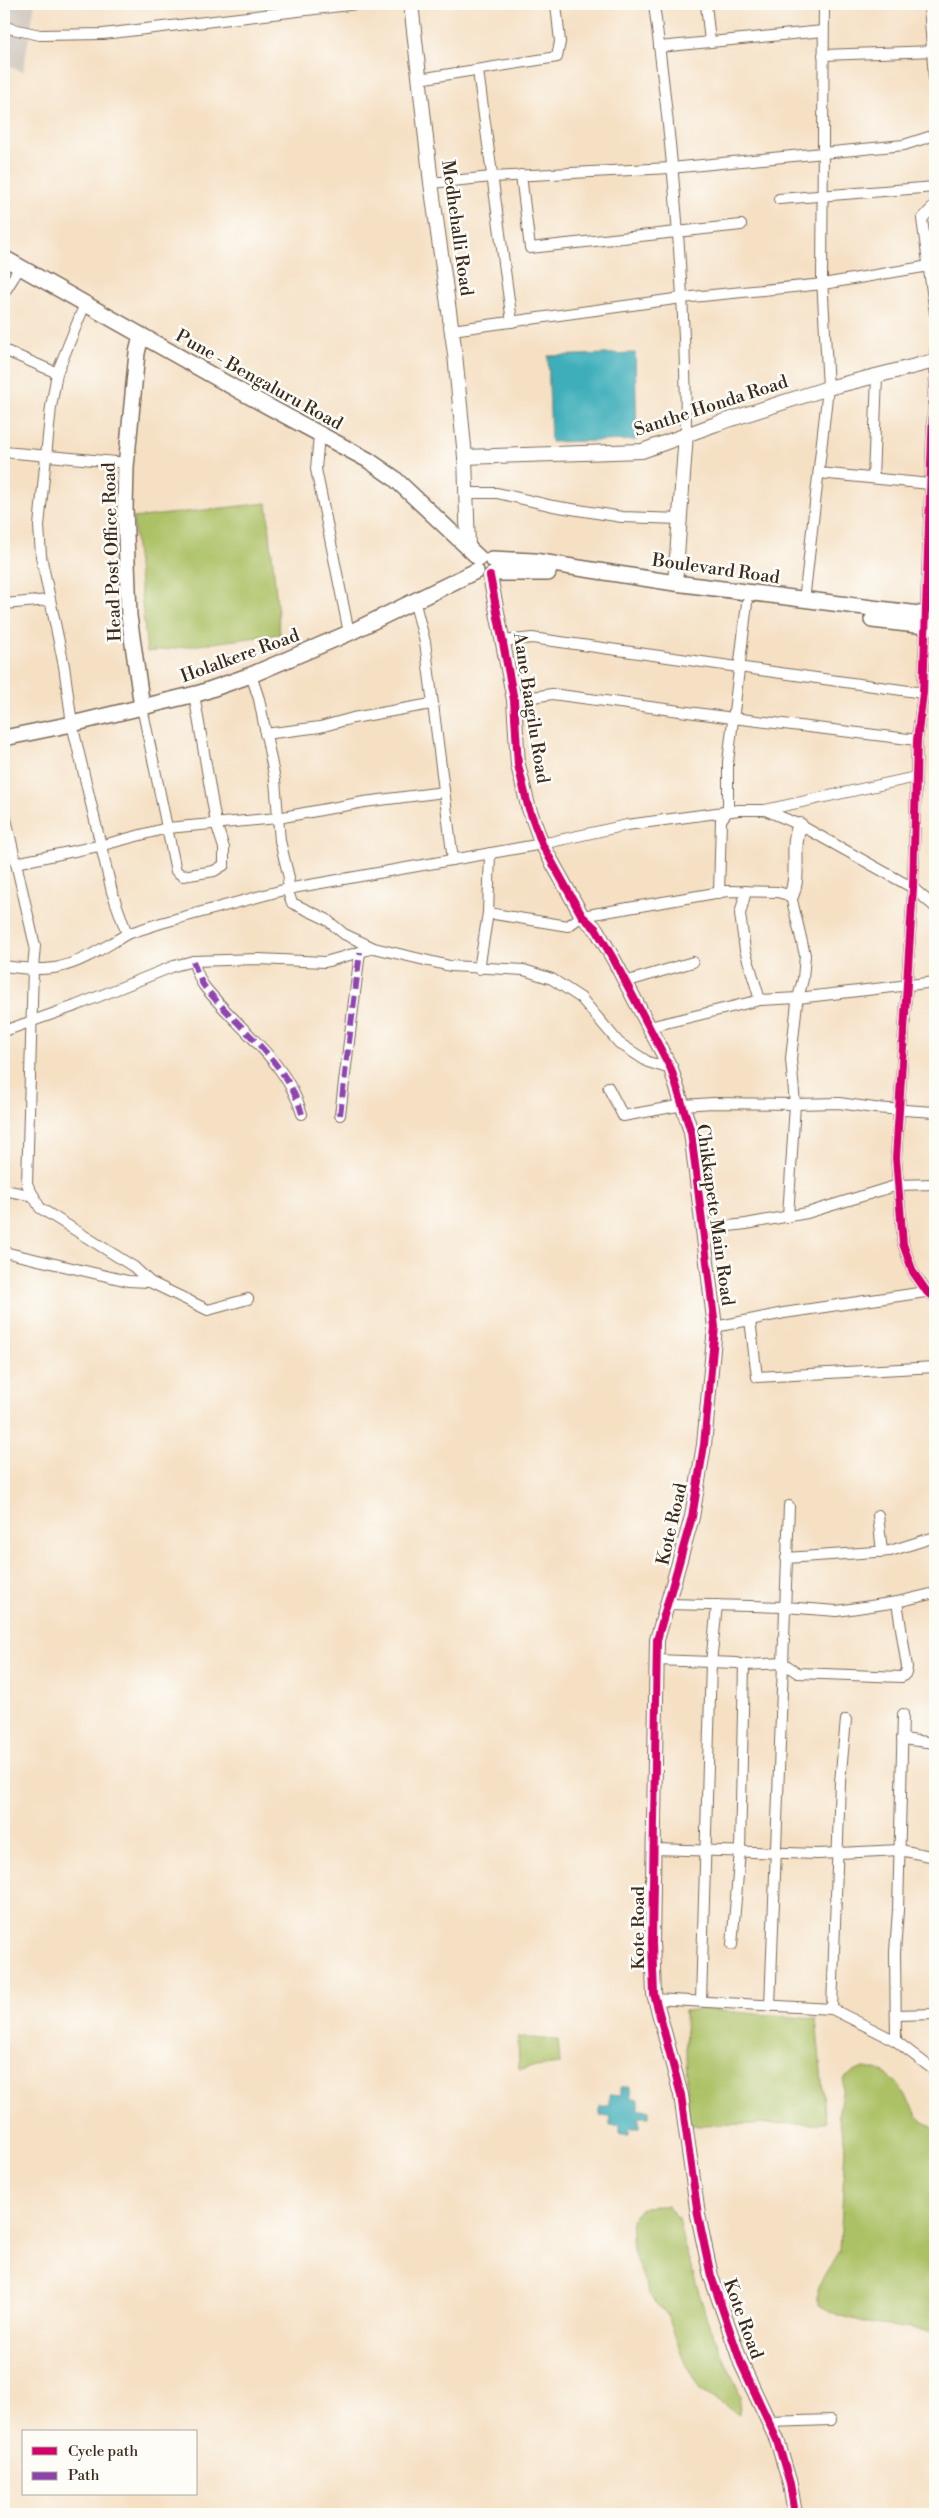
<svg xmlns="http://www.w3.org/2000/svg" width="939" height="2518" font-family="'Libre Bodoni',serif">
<style>
.industrial{fill:#ccc2b9}
.green{fill:#acc165;stroke:#747642}
.water{fill:#3eaeba;stroke:#3c6c6c}
.lines{fill:none;stroke-linecap:round;stroke-linejoin:round}
.street-casing{stroke:#7c6a58;stroke-width:12}
.secondary-casing{stroke:#7c6a58;stroke-width:16}
.primary-casing{stroke:#7c6a58;stroke-width:18}
.street{stroke:#fff;stroke-width:10}
.secondary{stroke:#fff;stroke-width:14}
.primary{stroke:#fff;stroke-width:15}
.quiet{stroke:#8e44ad;stroke-width:6;stroke-dasharray:12 6;stroke-linecap:butt}
.cycleway-casing{stroke:#fdfcf7;stroke-width:11}
.cycleway{stroke:#d6006c;stroke-width:8}
.labels{text-anchor:middle;dominant-baseline:central;stroke-width:5;stroke-linejoin:round;paint-order:stroke}
.street-label{font-size:18px;fill:#3b2a1e;stroke:#fdfcf7}
</style>
<rect width="100%" height="100%" fill="#fdfcf7"/>
<filter id="ink" filterUnits="userSpaceOnUse"><feTurbulence type="fractalNoise" baseFrequency=".02" numOctaves="2"/><feDisplacementMap in="SourceGraphic" scale="10" xChannelSelector="R" yChannelSelector="G"/><feConvolveMatrix kernelMatrix="1 2 1 2 8 2 1 2 1" color-interpolation-filters="sRGB"/></filter>
<filter id="wash" filterUnits="userSpaceOnUse"><feTurbulence type="fractalNoise" baseFrequency=".0096" numOctaves="4" result="noise"/><feDisplacementMap in="SourceGraphic" scale="20" xChannelSelector="R" yChannelSelector="G"/><feGaussianBlur stdDeviation="1.12" result="paint"/><feColorMatrix in="noise" values="0 0 0 0 0 0 0 0 0 0 0 0 0 0 0 0 0 1.4 0 .05"/><feComposite in="paint" operator="in"/></filter>
<g filter="url(#wash)">
<rect width="100%" height="100%" fill="#f5e0c4"/>
<!-- industrial -->
<path class="industrial" d="M 4,4 L 35,4 L 23,72 L 4,65 Z"/>
<!-- green -->
<g class="green">
<path d="M 267,503 L 280,634 L 147,652 L 133,518 Z"/>
<path d="M 699,2009 L 816,2019 L 826,2123 L 688,2125 L 685,2011 Z"/>
<path d="M 518,2037 L 558,2040 L 560,2064 L 519,2069 Z"/>
<path d="M 864,2068 C 898,2071 901,2091 917,2115 C 921,2121 930,2125 935,2130 L 935,2332 L 872,2324 L 838,2315 L 818,2305 L 818,2286 L 840,2251 L 845,2145 L 838,2116 L 844,2079 L 853,2072 Z"/>
<path d="M 656,2206 L 667,2206 L 678,2218 L 683,2241 L 709,2325 L 741,2396 L 739,2415 L 700,2390 L 683,2359 L 668,2316 L 649,2294 L 633,2251 L 631,2219 L 644,2207 Z"/>
</g>
<!-- water -->
<g class="water">
<path d="M 635,353 L 637,440 L 551,442 L 548,356 Z"/>
<path d="M 621,2087 L 630,2087 L 630,2098 L 639,2099 L 639,2110 L 649,2110 L 649,2117 L 639,2117 L 639,2128 L 629,2128 L 629,2135 L 620,2135 L 620,2125 L 610,2125 L 610,2117 L 600,2116 L 600,2106 L 609,2106 L 609,2095 L 621,2096 Z"/>
</g>
</g>
<g filter="url(#ink)">
<g class="lines">
<defs>
<g id="street">
<path d="M 654,4 C 672,146 686,290 686,434"/>
<path d="M 706,4 L 710,42"/>
<path d="M 929,4 L 935,94"/>
<path d="M 4,27 L 40,35 L 103,34 L 357,4"/>
<path d="M 659,47 L 823,31"/>
<path d="M 823,55 L 935,51"/>
<path d="M 478,71 L 512,322"/>
<path d="M 419,79 L 557,57 L 560,42 L 556,4"/>
<path d="M 521,175 L 530,248 L 741,225"/>
<path d="M 431,183 L 492,177 L 671,168 L 904,145 L 935,135"/>
<path d="M 779,199 L 935,187"/>
<path d="M 935,205 L 922,219 L 935,313"/>
<path d="M 4,293 L 20,267"/>
<path d="M 452,330 L 682,298 L 823,284 L 935,265"/>
<path d="M 4,350 L 57,373"/>
<path d="M 935,351 L 923,693 L 917,740 L 913,888 L 896,1158 L 903,1244 L 913,1272 L 927,1292 L 935,1297"/>
<path d="M 319,435 L 316,469 L 349,633"/>
<path d="M 4,452 L 127,463"/>
<path d="M 819,473 L 930,484"/>
<path d="M 873,478 L 877,376"/>
<path d="M 466,493 L 497,493 L 553,506 L 622,517 L 680,519"/>
<path d="M 414,600 L 425,642 L 453,860"/>
<path d="M 804,601 L 828,388 L 822,278 L 824,4"/>
<path d="M 4,604 L 49,600"/>
<path d="M 503,641 L 532,638 L 923,693"/>
<path d="M 251,675 L 259,699 L 275,780 L 280,841 L 289,878 L 287,889 L 292,903 L 326,919 L 344,934 L 374,948 L 450,966 L 524,970 L 552,979 L 581,998 L 619,1043 L 648,1062 L 671,1069"/>
<path d="M 514,700 L 552,694 L 733,718 L 917,740"/>
<path d="M 142,707 L 176,871 L 183,876 L 214,871 L 224,865 L 224,848 L 216,823 L 194,694"/>
<path d="M 265,734 L 320,727 L 353,718 L 431,704"/>
<path d="M 4,810 L 16,863"/>
<path d="M 765,810 L 916,777"/>
<path d="M 746,891 L 740,914 L 745,950 L 760,1000"/>
<path d="M 719,893 L 721,820 L 728,811 L 728,762 L 747,603"/>
<path d="M 488,913 L 568,926 L 582,916 L 727,891 L 778,892 L 791,896 L 805,955 L 803,979 L 797,1002 L 791,1059 L 795,1104 L 839,1103 L 874,1108 L 935,1112"/>
<path d="M 127,934 L 161,923 L 287,889 L 542,844 L 627,825 L 739,810 L 765,810 L 800,825 L 913,888 L 935,907"/>
<path d="M 193,961 C 196,969 199,979 204,986 C 237,1028 287,1060 302,1114"/>
<path d="M 4,966 C 21,968 42,971 59,967 C 83,962 106,946 127,934 L 112,892 L 72,724 L 64,666 L 41,556 L 39,526 L 51,407 L 57,373 L 85,304"/>
<path d="M 479,969 L 488,913 L 490,853"/>
<path d="M 625,982 L 693,962"/>
<path d="M 649,1027 L 760,1000 L 798,998 L 935,982"/>
<path d="M 4,1031 L 75,1006 L 174,966 L 193,961 L 258,959 L 325,962 L 374,948"/>
<path d="M 608,1087 L 623,1116 L 683,1105 L 713,1103 L 795,1104 L 788,1217"/>
<path d="M 340,1115 L 360,952"/>
<path d="M 4,1190 L 34,1196"/>
<path d="M 703,1229 L 746,1224 L 807,1213 L 898,1185 L 935,1184"/>
<path d="M 4,1252 L 128,1281 L 150,1282 L 208,1310 L 248,1299"/>
<path d="M 150,1282 L 134,1267 L 40,1208 L 27,1184 L 33,968 L 35,946 L 16,863 L 103,845 L 167,828 L 278,818 L 364,802 L 444,792"/>
<path d="M 750,1320 L 757,1377 L 935,1367"/>
<path d="M 715,1327 L 784,1313 L 932,1291"/>
<path d="M 878,1515 L 882,1552"/>
<path d="M 786,1558 L 890,1551 L 935,1537"/>
<path d="M 668,1604 L 785,1607 L 837,1611 L 897,1602 L 935,1593"/>
<path d="M 656,1660 L 737,1663 L 744,1665 L 783,1663 L 798,1673 L 902,1677 L 906,1673 L 907,1667 L 897,1602"/>
<path d="M 902,1739 L 935,1743"/>
<path d="M 654,1849 L 818,1854 L 900,1850 L 935,1857"/>
<path d="M 732,1945 L 740,1851 L 744,1665"/>
<path d="M 654,1999 L 832,2009 L 896,2041 L 935,2071"/>
<path d="M 701,2001 L 711,1663 L 717,1605"/>
<path d="M 770,2006 L 789,1506"/>
<path d="M 832,2009 L 840,1782 L 846,1720"/>
<path d="M 896,2015 L 935,2014"/>
<path d="M 896,2041 L 895,1952 L 898,1910 L 903,1714"/>
<path d="M 769,2422 L 831,2420"/>
</g>
<g id="secondary">
<path d="M 411,4 L 431,183 L 455,354 L 465,457 L 468,547"/>
<path d="M 465,457 L 642,451 L 716,424 L 828,388 L 935,361"/>
<path d="M 490,576 L 514,700 L 518,765 L 528,806 L 542,844 L 582,916 L 596,929 L 614,960 L 671,1069 L 691,1132 L 715,1327 L 704,1445 L 692,1517 L 657,1640 L 652,1943 L 654,1994 L 681,2095 L 698,2215 L 711,2276 L 741,2363 L 777,2440 L 790,2484 L 795,2514"/>
<path d="M 675,583 L 686,434"/>
<path d="M 791,896 C 801,873 790,847 800,825"/>
</g>
<g id="primary">
<path d="M 4,258 L 247,395 L 368,460 L 394,478 L 479,558"/>
<path d="M 141,336 L 137,353 L 126,467 L 125,508 L 129,616 L 142,707"/>
<path d="M 492,559 L 534,561 L 675,583 L 935,616"/>
<path d="M 494,573 L 548,573"/>
<path d="M 872,620 L 935,627"/>
<path d="M 4,738 L 72,724 L 200,693 L 251,675 L 349,633 L 476,571"/>
</g>
</defs>
<!-- street casing -->
<use href="#street" class="street-casing"/>
<!-- secondary casing -->
<use href="#secondary" class="secondary-casing"/>
<!-- primary casing -->
<use href="#primary" class="primary-casing"/>
<!-- street -->
<use href="#street" class="street"/>
<!-- secondary -->
<use href="#secondary" class="secondary"/>
<!-- primary -->
<use href="#primary" class="primary"/>
<!-- quiet -->
<g class="quiet">
<path d="M 193,961 C 196,969 199,979 204,986 C 237,1028 287,1060 302,1114"/>
<path d="M 340,1115 L 360,952"/>
</g>
<defs>
<g id="cycleway">
<path d="M 935,351 L 923,693 L 917,740 L 913,888 L 896,1158 L 903,1244 L 913,1272 L 927,1292 L 935,1297"/>
<path d="M 490,576 L 514,700 L 518,765 L 528,806 L 542,844 L 582,916 L 596,929 L 614,960 L 671,1069 L 691,1132 L 715,1327 L 704,1445 L 692,1517 L 657,1640 L 652,1943 L 654,1994 L 681,2095 L 698,2215 L 711,2276 L 741,2363 L 777,2440 L 790,2484 L 795,2514"/>
</g>
</defs>
<!-- cycleway casing -->
<use href="#cycleway" class="cycleway-casing"/>
<!-- cycleway -->
<use href="#cycleway" class="cycleway"/>
</g>
</g>
<g class="labels">
<!-- street labels -->
<g class="street-label">
<text transform="translate(457 228) rotate(82)">Medhehalli Road</text>
<text transform="translate(259 380) rotate(29)">Pune - Bengaluru Road</text>
<text transform="translate(711 406) rotate(-18)">Santhe Honda Road</text>
<text transform="translate(112 552) rotate(-92)">Head Post Office Road</text>
<text transform="translate(716 569) rotate(8)">Boulevard Road</text>
<text transform="translate(240 656) rotate(-20)">Holalkere Road</text>
<text transform="translate(531 708) rotate(81)">Aane Baagilu Road</text>
<text transform="translate(715 1215) rotate(82)">Chikkapete Main Road</text>
<text transform="translate(672 1524) rotate(-77)">Kote Road</text>
<text transform="translate(638 1928) rotate(-90)">Kote Road</text>
<text transform="translate(743 2319) rotate(70)">Kote Road</text>
</g>
</g>
<!-- margin -->
<rect width="939" height="2518" fill="none" stroke="#fdfcf7" stroke-width="20"/>
<!-- legend -->
<rect x="22" y="2430" width="175" height="65" fill="#fdfcf7" stroke="#afa8a0"/>
<rect x="32" y="2447" width="25" height="8" fill="#d6006c" stroke="#afa8a0"/>
<text x="68" y="2456" font-size="15" fill="#3b2a1e">Cycle path</text>
<rect x="32" y="2472" width="25" height="8" fill="#8e44ad" stroke="#afa8a0"/>
<text x="68" y="2480" font-size="15" fill="#3b2a1e">Path</text>
</svg>
